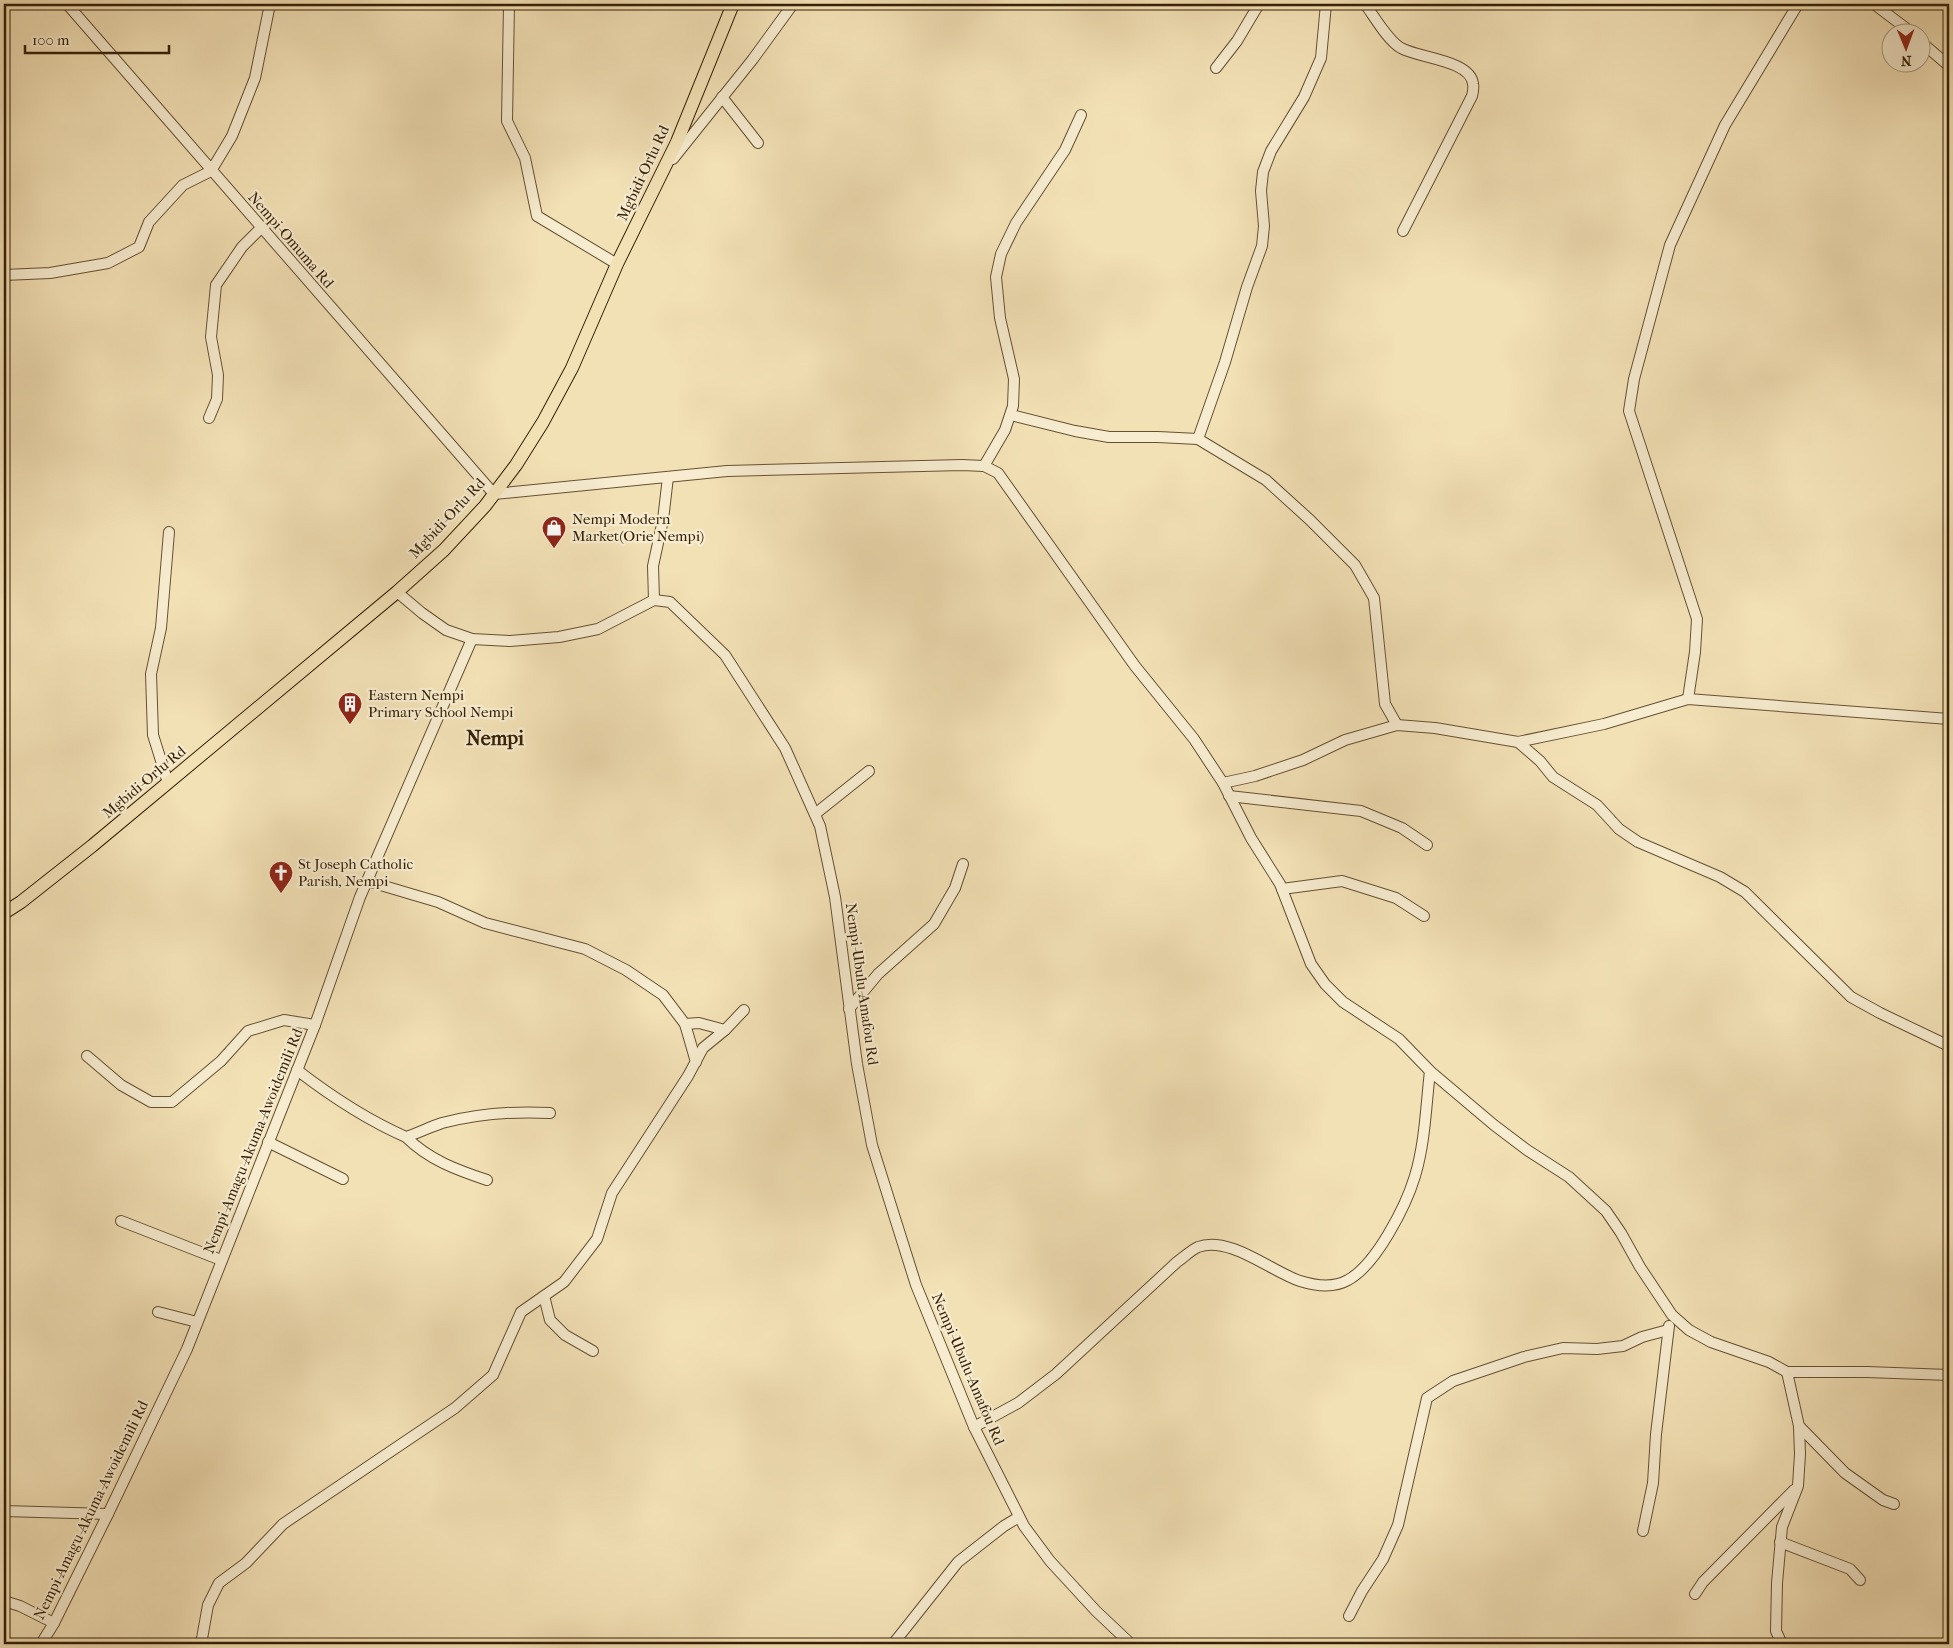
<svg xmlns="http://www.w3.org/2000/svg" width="1953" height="1648" font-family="'IM FELL French Canon',serif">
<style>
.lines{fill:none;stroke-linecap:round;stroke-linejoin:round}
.minor-casing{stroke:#665031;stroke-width:12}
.major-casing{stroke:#372005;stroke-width:14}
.minor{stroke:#f7ecd0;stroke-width:10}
.major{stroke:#f3e1b6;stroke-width:12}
.labels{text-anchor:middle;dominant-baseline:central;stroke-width:4.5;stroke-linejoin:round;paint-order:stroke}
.street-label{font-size:15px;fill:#372005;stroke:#f7ecd0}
.poi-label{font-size:15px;fill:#372005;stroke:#f7ecd0;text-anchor:start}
.district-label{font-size:20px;font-weight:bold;fill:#372005;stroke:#f7ecd0}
</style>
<rect width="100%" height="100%" fill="#f3e1b6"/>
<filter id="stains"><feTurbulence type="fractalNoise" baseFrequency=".004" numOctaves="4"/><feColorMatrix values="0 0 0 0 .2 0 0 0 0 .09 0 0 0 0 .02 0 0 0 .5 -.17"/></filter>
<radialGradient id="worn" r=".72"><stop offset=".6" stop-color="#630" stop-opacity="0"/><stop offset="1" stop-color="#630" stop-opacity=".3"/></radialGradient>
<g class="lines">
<defs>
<g id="minor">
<path d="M 67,4 L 494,494 L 727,471 L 962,465 L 984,466 L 998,473 L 1135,666 L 1194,739 L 1223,783 L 1251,838 L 1280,884 L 1311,964 L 1325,984 L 1343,1002 L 1399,1039 L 1430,1071 L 1494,1125 L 1527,1150 L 1569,1177 L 1606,1211 L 1621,1233 L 1640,1267 L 1672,1315 L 1689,1330 L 1711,1342 L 1769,1362 L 1787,1372 L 1867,1372 L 1949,1375"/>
<path d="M 509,4 L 507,121 L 525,158 L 537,216 L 617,264"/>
<path d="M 1365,4 C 1374,16 1388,41 1401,48 C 1418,58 1471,60 1473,84 C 1474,88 1473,92 1472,96 L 1403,231"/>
<path d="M 1874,4 L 1911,32"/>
<path d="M 1920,41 L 1949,66"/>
<path d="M 1216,68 L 1237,41 L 1259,4"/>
<path d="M 722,97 L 758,143"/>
<path d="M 673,159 L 753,59 L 793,4"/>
<path d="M 4,275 L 50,273 L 108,263 L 139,247 L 149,222 L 183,185 L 211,171 L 232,136 L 255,78 L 270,4"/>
<path d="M 1011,415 L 1075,431 L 1109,437 L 1158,437 L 1198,439 L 1266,480 L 1310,520 L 1355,565 L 1374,598 L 1385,704 L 1397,725"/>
<path d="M 209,418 L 217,399 L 218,375 L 211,337 L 216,285 L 242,247 L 261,228"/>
<path d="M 1198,439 L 1225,362 L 1247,287 L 1262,246 L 1264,226 L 1261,191 L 1263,172 L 1271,151 L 1304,97 L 1321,58 L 1326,4"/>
<path d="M 984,466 L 1005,430 L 1013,406 L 1014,379 L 1000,318 L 996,277 L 1001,254 L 1016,223 L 1065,150 L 1081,115"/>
<path d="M 397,592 L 422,613 L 446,630 L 472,639 L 510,641 L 559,637 L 598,629 L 654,600 L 670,602 L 725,655 L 785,748 L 820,826 L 835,897 L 857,1064 L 872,1145 L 916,1285 L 974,1427 L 1024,1526 L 1050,1561 L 1096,1611 L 1131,1644"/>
<path d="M 654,600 L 653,566 L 663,520 L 668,477"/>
<path d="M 1688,699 L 1695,652 L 1697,619 L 1629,411 L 1634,379 L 1670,245 L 1725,125 L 1798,4"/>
<path d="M 1518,742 L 1540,761 L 1553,777 L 1597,805 L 1619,829 L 1638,842 L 1720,877 L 1745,892 L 1851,997 L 1880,1013 L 1949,1046"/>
<path d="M 168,783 L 153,735 L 151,674 L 161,628 L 169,532"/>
<path d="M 1223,783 L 1255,776 L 1303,760 L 1345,740 L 1397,725 L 1435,728 L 1518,742 L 1604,724 L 1688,699 L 1949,719"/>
<path d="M 1229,796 L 1361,811 L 1402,828 L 1427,845"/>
<path d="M 815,814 L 869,771"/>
<path d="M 367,881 L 438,902 L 485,923 L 585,949 L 626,970 L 663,995 L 685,1024 L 696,1062"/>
<path d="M 1282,889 L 1342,881 L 1396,898 L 1424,916"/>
<path d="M 849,1009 L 878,974 L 934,924 L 955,888 L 963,864"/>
<path d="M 685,1024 L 699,1023 L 725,1030"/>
<path d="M 87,1056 L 121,1085 L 151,1102 L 172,1102 L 221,1061 L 248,1031 L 284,1020 L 315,1025"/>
<path d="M 297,1070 C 332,1097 365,1119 406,1137 C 418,1133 430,1127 442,1123 C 477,1114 514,1111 550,1113"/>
<path d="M 406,1137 C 429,1160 457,1170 487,1180"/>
<path d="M 268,1142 L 343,1179"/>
<path d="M 121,1221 L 221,1260"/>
<path d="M 544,1296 L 550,1320 L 565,1335 L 593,1351"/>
<path d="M 158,1312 L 197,1322"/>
<path d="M 1787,1372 L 1799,1426 L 1845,1473 L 1883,1500 L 1894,1504"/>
<path d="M 974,1427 L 1018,1403 L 1056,1374 L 1177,1262 C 1183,1258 1191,1250 1198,1247 C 1229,1235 1272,1272 1300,1281 C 1316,1286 1334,1288 1348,1280 C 1376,1265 1406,1206 1415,1176 C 1425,1143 1426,1106 1430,1071"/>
<path d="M 4,1511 L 108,1514"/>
<path d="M 1643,1531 L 1653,1483 L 1656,1434 L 1669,1326"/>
<path d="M 1780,1542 L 1850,1569 L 1860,1580"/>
<path d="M 1695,1594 L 1703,1582 L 1794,1490"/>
<path d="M 4,1601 L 20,1606 L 54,1623"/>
<path d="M 1349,1616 L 1362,1591 L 1383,1559 L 1398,1525 L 1427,1398 L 1453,1381 L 1524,1357 L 1563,1348 L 1597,1349 L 1623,1346 L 1642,1337 L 1668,1330"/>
<path d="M 41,1644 L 54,1623 L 108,1514 L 187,1349 L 315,1025 L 360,897 L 472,639"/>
<path d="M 201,1644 L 208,1605 L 219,1583 L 246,1563 L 283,1524 L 455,1408 L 493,1375 L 521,1312 L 564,1282 L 597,1239 L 612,1193 L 688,1076 L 703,1048 L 725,1030 L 744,1010"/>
<path d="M 893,1644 L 958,1562 L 1004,1526 L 1019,1517"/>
<path d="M 1782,1644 L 1776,1631 L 1777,1583 L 1782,1527 L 1798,1486 L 1800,1454 L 1799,1426"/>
</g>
<path id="major" d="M 4,913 L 21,902 L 92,846 L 397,592 L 444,550 L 485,506 L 516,465 L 543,422 L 572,368 L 617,264 L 677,142 L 733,4"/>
</defs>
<!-- minor casing -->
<use href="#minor" class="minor-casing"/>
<!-- major casing -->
<use href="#major" class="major-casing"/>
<!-- minor -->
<use href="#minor" class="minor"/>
<!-- major -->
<use href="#major" class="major"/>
</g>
<!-- icons -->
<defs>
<symbol id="shop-pin" viewBox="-11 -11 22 30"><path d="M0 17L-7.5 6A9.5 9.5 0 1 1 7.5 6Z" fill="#8f2418" stroke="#f7ecd0"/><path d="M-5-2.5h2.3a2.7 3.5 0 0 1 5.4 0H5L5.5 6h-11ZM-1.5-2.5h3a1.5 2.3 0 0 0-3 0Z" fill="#fff"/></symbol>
<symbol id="building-pin" viewBox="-11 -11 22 30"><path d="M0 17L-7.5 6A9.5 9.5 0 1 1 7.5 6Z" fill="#8f2418" stroke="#f7ecd0"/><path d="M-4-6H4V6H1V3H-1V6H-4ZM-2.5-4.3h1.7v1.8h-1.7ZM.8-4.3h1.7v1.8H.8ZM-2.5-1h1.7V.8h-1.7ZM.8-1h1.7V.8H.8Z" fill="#fff"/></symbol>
<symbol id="church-pin" viewBox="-11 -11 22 30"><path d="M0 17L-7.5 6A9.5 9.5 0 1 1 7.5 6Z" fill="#8f2418" stroke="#f7ecd0"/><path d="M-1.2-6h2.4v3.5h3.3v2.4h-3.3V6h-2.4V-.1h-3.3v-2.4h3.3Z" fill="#fff"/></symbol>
</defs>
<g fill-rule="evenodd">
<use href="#shop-pin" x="540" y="514" width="28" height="38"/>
<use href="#building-pin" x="336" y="690" width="28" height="38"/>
<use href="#church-pin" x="267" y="859" width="28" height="38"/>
</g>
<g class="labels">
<!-- street labels -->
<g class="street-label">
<text transform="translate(643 173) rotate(-65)">Mgbidi-Orlu Rd</text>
<text transform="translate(291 240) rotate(49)">Nempi-Omuma Rd</text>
<text transform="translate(447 518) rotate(-47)">Mgbidi-Orlu Rd</text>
<text transform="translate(144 782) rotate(-40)">Mgbidi-Orlu Rd</text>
<text transform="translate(862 984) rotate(82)">Nempi-Ubulu-Amafou Rd</text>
<text transform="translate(253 1141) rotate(-68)">Nempi-Amagu-Akuma-Awoidemili Rd</text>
<text transform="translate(968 1369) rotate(67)">Nempi-Ubulu-Amafou Rd</text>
<text transform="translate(91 1510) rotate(-64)">Nempi-Amagu-Akuma-Awoidemili Rd</text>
</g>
<!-- poi labels -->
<g class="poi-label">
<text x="572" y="519">Nempi Modern<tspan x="572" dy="17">Market(Orie Nempi)</tspan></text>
<text x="368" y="695">Eastern Nempi<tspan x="368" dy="17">Primary School Nempi</tspan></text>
<text x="298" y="864">St Joseph Catholic<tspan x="298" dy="17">Parish, Nempi</tspan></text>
</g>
<!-- district labels -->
<g class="district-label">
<text x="495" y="738">Nempi</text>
</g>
</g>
<!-- margin -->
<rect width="1953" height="1648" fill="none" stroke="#f3e1b6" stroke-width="20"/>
<rect x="5" y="5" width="1943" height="1638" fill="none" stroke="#372005" stroke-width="2.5"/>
<rect x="10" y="10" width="1933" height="1628" fill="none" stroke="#372005"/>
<!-- north arrow -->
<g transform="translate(1906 48) rotate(179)"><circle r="24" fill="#f7ecd0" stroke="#aa9a7f"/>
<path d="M0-4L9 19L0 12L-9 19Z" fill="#8f2418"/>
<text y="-8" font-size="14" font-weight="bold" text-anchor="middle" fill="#372005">N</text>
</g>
<!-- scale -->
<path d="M25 45v8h144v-8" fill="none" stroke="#372005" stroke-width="2.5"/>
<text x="32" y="45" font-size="15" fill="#372005" stroke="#f7ecd0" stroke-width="4" paint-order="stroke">100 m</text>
<rect width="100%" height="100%" filter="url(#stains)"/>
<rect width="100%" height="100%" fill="url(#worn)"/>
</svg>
